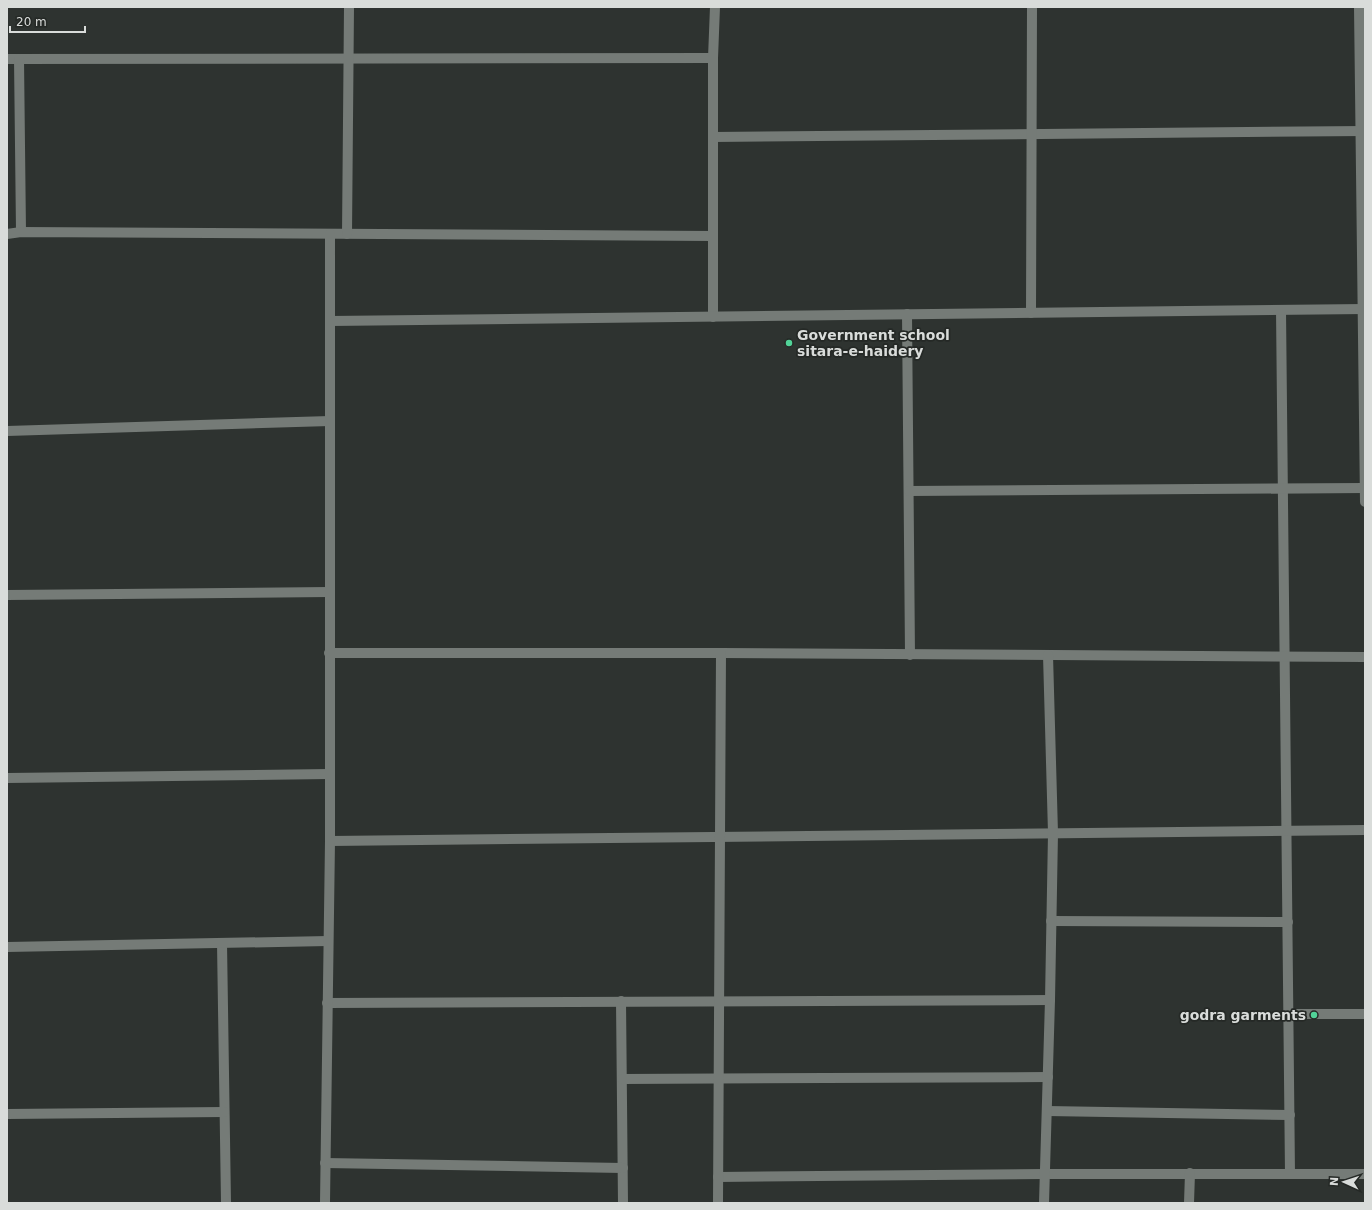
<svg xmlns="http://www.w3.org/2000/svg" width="1372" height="1210" font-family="'DejaVu Sans',sans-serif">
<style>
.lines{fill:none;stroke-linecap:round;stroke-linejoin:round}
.minor{stroke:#757b77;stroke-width:10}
.poi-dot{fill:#51d398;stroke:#252926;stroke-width:1.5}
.labels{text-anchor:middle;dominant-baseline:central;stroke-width:3.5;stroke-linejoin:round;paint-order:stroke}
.poi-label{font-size:14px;font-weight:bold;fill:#d9dcda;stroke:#252926;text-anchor:start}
</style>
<rect width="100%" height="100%" fill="#2e3330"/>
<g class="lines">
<!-- minor -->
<g class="minor">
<path d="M 1359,7 L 1365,502"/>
<path d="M 7,59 L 713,58"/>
<path d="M 19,59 L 21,232"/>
<path d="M 713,137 L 1365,131"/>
<path d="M 7,234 L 21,232 L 713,236"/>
<path d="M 347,234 L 349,7"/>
<path d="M 1281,310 L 1290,1174"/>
<path d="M 1031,313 L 1032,7"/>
<path d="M 907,314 L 910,655"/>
<path d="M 713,317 L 713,58 L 715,7"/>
<path d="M 330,321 L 1365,309"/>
<path d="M 7,431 L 330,421"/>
<path d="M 909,491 L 1365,488"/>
<path d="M 7,595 L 329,592"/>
<path d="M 329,653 L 721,653 L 1365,657"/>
<path d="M 7,778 L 329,774"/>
<path d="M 330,841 L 1365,830"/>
<path d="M 1051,921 L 1288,922"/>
<path d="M 222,943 L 226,1203"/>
<path d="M 7,947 L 328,941"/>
<path d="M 621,1001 L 623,1203"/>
<path d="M 327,1003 L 1050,1000"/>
<path d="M 1289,1014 L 1365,1014"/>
<path d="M 622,1079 L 1048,1077"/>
<path d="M 1047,1111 L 1290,1115"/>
<path d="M 7,1114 L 224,1112"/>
<path d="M 325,1163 L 623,1168"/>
<path d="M 718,1177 L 1044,1174 L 1365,1174"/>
<path d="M 325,1203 L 330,841 L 330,234"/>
<path d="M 718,1203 L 721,653"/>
<path d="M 1044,1203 L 1050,1000 L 1053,833 L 1048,655"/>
<path d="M 1189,1203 L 1190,1173"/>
</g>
</g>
<!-- markers -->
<g class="poi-dot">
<circle cx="789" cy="343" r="4"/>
<circle cx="1314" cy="1015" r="4"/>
</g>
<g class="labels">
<!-- poi labels -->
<g class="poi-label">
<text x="797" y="335">Government school<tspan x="797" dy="16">sitara-e-haidery</tspan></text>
<text x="1306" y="1015" text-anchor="end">godra garments</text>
</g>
</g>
<!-- border -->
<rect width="1372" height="1210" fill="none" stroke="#d9dcda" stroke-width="16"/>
<!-- north arrow -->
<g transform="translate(1344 1182) rotate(273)" stroke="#252926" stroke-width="3" paint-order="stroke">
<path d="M0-3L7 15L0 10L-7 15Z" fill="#d9dcda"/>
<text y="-6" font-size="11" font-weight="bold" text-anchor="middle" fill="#d9dcda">N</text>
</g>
<!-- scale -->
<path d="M10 26v6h75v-6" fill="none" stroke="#d9dcda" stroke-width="2"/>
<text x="16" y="26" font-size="12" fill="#d9dcda" stroke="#252926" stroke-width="3" paint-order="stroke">20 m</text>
</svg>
